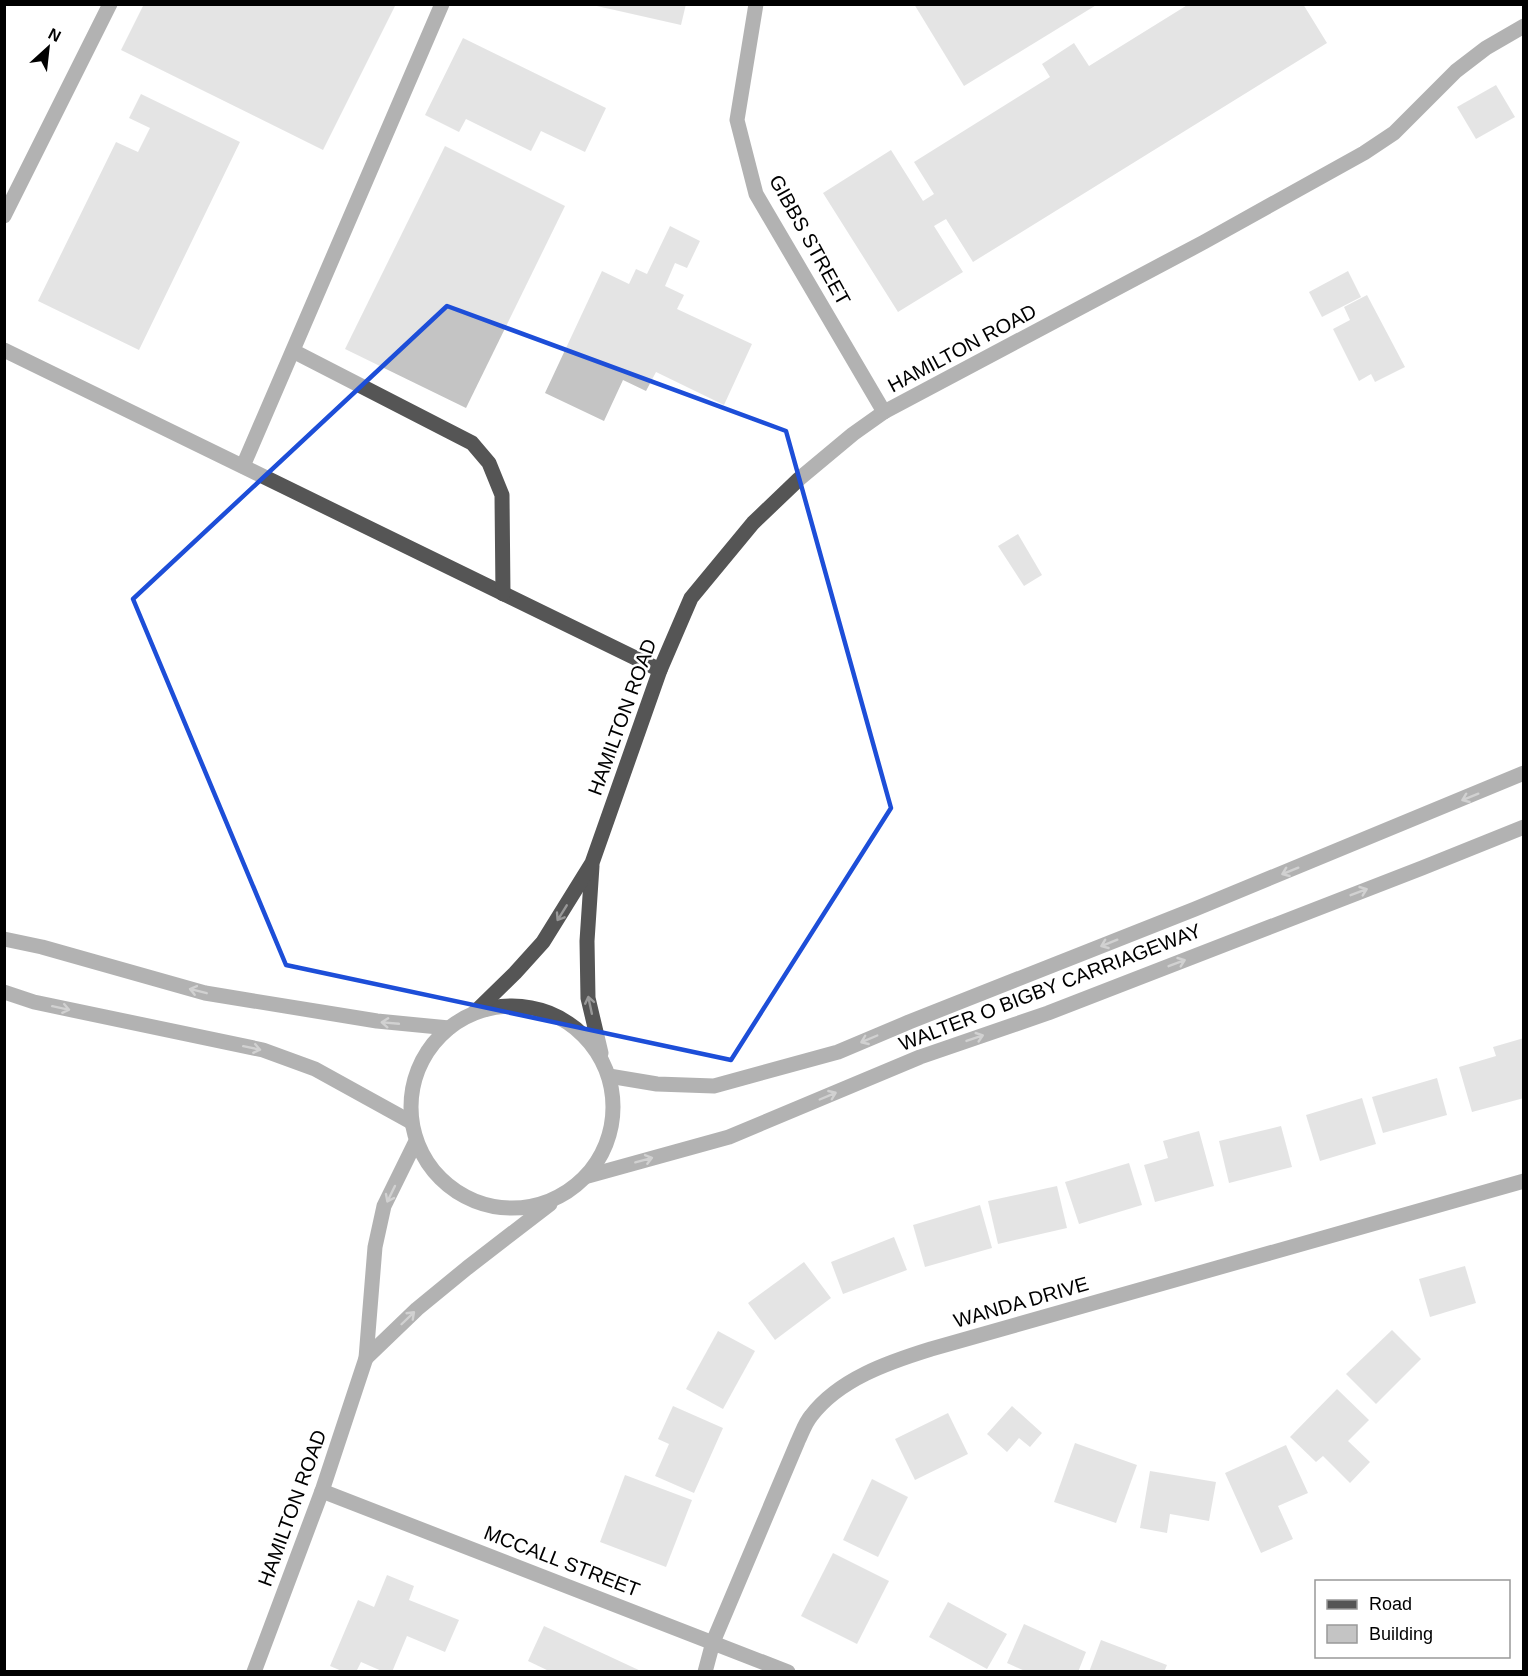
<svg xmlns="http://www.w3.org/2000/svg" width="1528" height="1676" font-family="Arial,sans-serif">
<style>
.building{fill:#c4c4c4}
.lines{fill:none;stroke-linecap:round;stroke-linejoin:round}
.minor{stroke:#555;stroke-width:15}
.oneway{stroke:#999}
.marked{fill:none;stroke:#1d4ed8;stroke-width:4.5;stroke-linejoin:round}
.labels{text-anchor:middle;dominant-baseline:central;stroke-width:5;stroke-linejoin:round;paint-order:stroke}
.street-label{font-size:20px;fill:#000;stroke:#fff}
</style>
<rect width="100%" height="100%" fill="#fff"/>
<!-- building -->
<g class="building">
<path d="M 144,4 L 396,4 L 323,150 L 121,50 Z"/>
<path d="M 588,4 L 686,4 L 681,25 Z"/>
<path d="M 914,4 L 1098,4 L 964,86 Z"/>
<path d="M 1189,4 L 1303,4 L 1327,43 L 973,262 L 946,219 L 934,226 L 963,272 L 898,312 L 823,193 L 891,150 L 923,201 L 934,194 L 914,162 L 1050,77 L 1042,64 L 1074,43 L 1089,66 Z"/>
<path d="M 463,38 L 606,108 L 585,152 L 541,131 L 531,151 L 466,119 L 459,132 L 425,115 Z"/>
<path d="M 1496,85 L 1515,117 L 1476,139 L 1457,107 Z"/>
<path d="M 141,94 L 240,142 L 139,350 L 38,301 L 116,142 L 138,152 L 150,128 L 129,118 Z"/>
<path d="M 445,146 L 565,206 L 466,408 L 345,349 Z"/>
<path d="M 670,226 L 700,241 L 687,268 L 675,263 L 665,286 L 684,295 L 677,309 L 752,344 L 724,405 L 656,372 L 646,391 L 623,380 L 604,421 L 545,393 L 602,271 L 629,284 L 636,269 L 647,274 Z"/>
<path d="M 1348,271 L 1361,297 L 1322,317 L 1309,292 Z"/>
<path d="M 1367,295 L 1405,367 L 1375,382 L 1371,374 L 1359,381 L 1333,329 L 1350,320 L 1344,307 Z"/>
<path d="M 1018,534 L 1042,575 L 1024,586 L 998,546 Z"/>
<path d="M 1524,1038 L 1524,1098 L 1472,1112 L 1459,1067 L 1496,1056 L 1493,1047 Z"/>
<path d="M 1437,1078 L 1447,1115 L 1383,1133 L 1372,1097 Z"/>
<path d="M 1362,1098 L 1376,1144 L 1320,1161 L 1306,1115 Z"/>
<path d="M 1281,1126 L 1292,1167 L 1229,1183 L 1219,1141 Z"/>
<path d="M 1199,1131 L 1214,1186 L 1155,1202 L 1144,1165 L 1168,1158 L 1163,1141 Z"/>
<path d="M 1129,1163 L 1142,1205 L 1079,1224 L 1065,1182 Z"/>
<path d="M 1057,1186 L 1067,1228 L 998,1244 L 988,1201 Z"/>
<path d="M 980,1205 L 992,1248 L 925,1267 L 913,1225 Z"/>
<path d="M 894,1237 L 907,1270 L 843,1294 L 831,1262 Z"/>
<path d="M 804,1262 L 831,1298 L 775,1340 L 748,1303 Z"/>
<path d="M 1465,1266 L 1476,1303 L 1430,1317 L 1419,1279 Z"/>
<path d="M 1392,1330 L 1421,1359 L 1376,1404 L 1346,1374 Z"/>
<path d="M 718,1331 L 755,1351 L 723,1409 L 686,1389 Z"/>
<path d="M 1337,1389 L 1369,1420 L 1348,1441 L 1370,1462 L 1350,1483 L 1323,1456 L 1316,1462 L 1290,1437 Z"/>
<path d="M 673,1406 L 723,1428 L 694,1493 L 655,1476 L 669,1444 L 658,1439 Z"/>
<path d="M 1012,1406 L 1042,1433 L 1030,1447 L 1019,1438 L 1007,1452 L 987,1434 Z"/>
<path d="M 948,1413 L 968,1454 L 915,1480 L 895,1439 Z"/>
<path d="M 1075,1443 L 1137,1465 L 1116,1523 L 1054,1502 Z"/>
<path d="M 1286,1445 L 1308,1493 L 1278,1506 L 1293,1539 L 1261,1553 L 1225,1473 Z"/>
<path d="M 1150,1471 L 1216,1482 L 1209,1521 L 1170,1514 L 1167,1533 L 1140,1528 Z"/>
<path d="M 625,1475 L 692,1500 L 666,1567 L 600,1542 Z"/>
<path d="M 872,1479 L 908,1497 L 878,1557 L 843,1540 Z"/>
<path d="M 833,1553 L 889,1581 L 857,1644 L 801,1616 Z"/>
<path d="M 387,1575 L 414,1586 L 409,1600 L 459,1620 L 445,1652 L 407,1636 L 392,1672 L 384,1672 L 361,1662 L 356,1672 L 344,1672 L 330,1666 L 358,1600 L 374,1607 Z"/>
<path d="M 948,1602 L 1007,1634 L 987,1669 L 929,1637 Z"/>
<path d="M 1024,1624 L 1086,1652 L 1078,1672 L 1027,1672 L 1007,1663 Z"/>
<path d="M 544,1626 L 643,1672 L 551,1672 L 528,1661 Z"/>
<path d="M 1101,1640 L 1167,1665 L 1164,1672 L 1089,1672 Z"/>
</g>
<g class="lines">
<!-- minor -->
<g class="minor">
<path d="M 756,4 L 737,120 L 756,194 L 884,412"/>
<path d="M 4,216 L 110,4"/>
<path d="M 4,350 L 660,670"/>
<path d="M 293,351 L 472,443 L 489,463 L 502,495 L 503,594"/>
<path d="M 243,466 L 442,4"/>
<path d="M 592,866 L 587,941 L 588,998 L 601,1053"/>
<path d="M 4,939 L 42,947 L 205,993 L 377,1021 L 449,1028"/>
<path d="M 4,992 L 34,1002 L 263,1050 L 315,1069 L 411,1122"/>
<circle cx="512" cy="1107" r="101"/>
<path d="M 474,1013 L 515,973 L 543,942 L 592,863 L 660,670 L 691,598 L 753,523 L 799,479 L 853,434 L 884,412 L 1204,242 L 1364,153 L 1394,133 L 1456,71 L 1486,48 L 1524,26"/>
<path d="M 609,1076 L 657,1084 L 714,1086 L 838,1052 L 909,1022 L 1195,909 L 1524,773"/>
<path d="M 588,1176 L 729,1137 L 920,1057 L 1048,1013 L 1422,868 L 1524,827"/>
<path d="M 366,1358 L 417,1309 L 467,1268 L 550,1204"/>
<path d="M 322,1491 L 788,1672"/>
<path d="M 254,1672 L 322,1491 L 366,1358 L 375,1247 L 384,1206 L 416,1141"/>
<path d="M 705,1672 L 713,1642 L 798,1441 C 802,1433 805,1423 811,1416 C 839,1379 889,1362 931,1349 L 1524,1181"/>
</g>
</g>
<!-- one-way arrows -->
<defs><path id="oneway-shaft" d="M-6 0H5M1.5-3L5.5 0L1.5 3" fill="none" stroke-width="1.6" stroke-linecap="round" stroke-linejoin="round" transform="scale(1.5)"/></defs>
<g class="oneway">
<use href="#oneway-shaft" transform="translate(1470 797) rotate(158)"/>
<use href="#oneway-shaft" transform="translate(1290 871) rotate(158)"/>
<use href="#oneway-shaft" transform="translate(1359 892) rotate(-21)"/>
<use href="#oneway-shaft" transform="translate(562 913) rotate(122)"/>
<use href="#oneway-shaft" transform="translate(1109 943) rotate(158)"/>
<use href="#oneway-shaft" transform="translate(1177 963) rotate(-21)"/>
<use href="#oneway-shaft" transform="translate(198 991) rotate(-166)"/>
<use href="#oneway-shaft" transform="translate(590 1005) rotate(-102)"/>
<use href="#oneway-shaft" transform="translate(61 1008) rotate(12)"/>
<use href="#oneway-shaft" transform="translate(390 1023) rotate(-175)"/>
<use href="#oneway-shaft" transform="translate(975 1038) rotate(-19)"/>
<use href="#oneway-shaft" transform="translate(869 1039) rotate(157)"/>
<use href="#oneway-shaft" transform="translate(252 1048) rotate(12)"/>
<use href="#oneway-shaft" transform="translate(828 1096) rotate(-23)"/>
<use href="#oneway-shaft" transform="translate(644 1160) rotate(-15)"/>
<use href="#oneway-shaft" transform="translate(391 1194) rotate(116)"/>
<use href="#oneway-shaft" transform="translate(408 1318) rotate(-44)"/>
</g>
<!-- marked area -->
<path d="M0 0H1528V1676H0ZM 447,306 L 786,431 L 891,808 L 731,1060 L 286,965 L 133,599 Z" fill="#fff" fill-opacity=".55" fill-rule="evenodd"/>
<path class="marked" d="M 447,306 L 786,431 L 891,808 L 731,1060 L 286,965 L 133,599 Z"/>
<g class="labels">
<!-- street labels -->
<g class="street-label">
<text transform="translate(810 240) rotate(61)">GIBBS STREET</text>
<text transform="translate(962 348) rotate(-28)">HAMILTON ROAD</text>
<text transform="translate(622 717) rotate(-70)">HAMILTON ROAD</text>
<text transform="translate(1050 987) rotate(-21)">WALTER O BIGBY CARRIAGEWAY</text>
<text transform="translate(1021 1302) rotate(-16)">WANDA DRIVE</text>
<text transform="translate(292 1508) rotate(-70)">HAMILTON ROAD</text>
<text transform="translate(562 1561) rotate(21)">MCCALL STREET</text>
</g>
</g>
<!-- border -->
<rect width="1528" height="1676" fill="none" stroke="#000000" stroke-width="12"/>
<!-- legend -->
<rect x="1315" y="1580" width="195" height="78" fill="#ffffff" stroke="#999999" stroke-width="1.5"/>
<rect x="1327" y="1600" width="30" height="9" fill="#555555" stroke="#999999" stroke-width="1.5"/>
<text x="1369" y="1610" font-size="18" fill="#000000">Road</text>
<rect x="1327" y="1625" width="30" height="18" fill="#c4c4c4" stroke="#999999" stroke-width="1.5"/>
<text x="1369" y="1640" font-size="18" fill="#000000">Building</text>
<!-- north arrow -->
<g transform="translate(48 48) rotate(27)" stroke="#ffffff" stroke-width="4.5" paint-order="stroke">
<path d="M0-4.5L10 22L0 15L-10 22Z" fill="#000000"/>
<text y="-9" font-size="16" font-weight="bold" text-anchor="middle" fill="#000000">N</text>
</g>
</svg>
